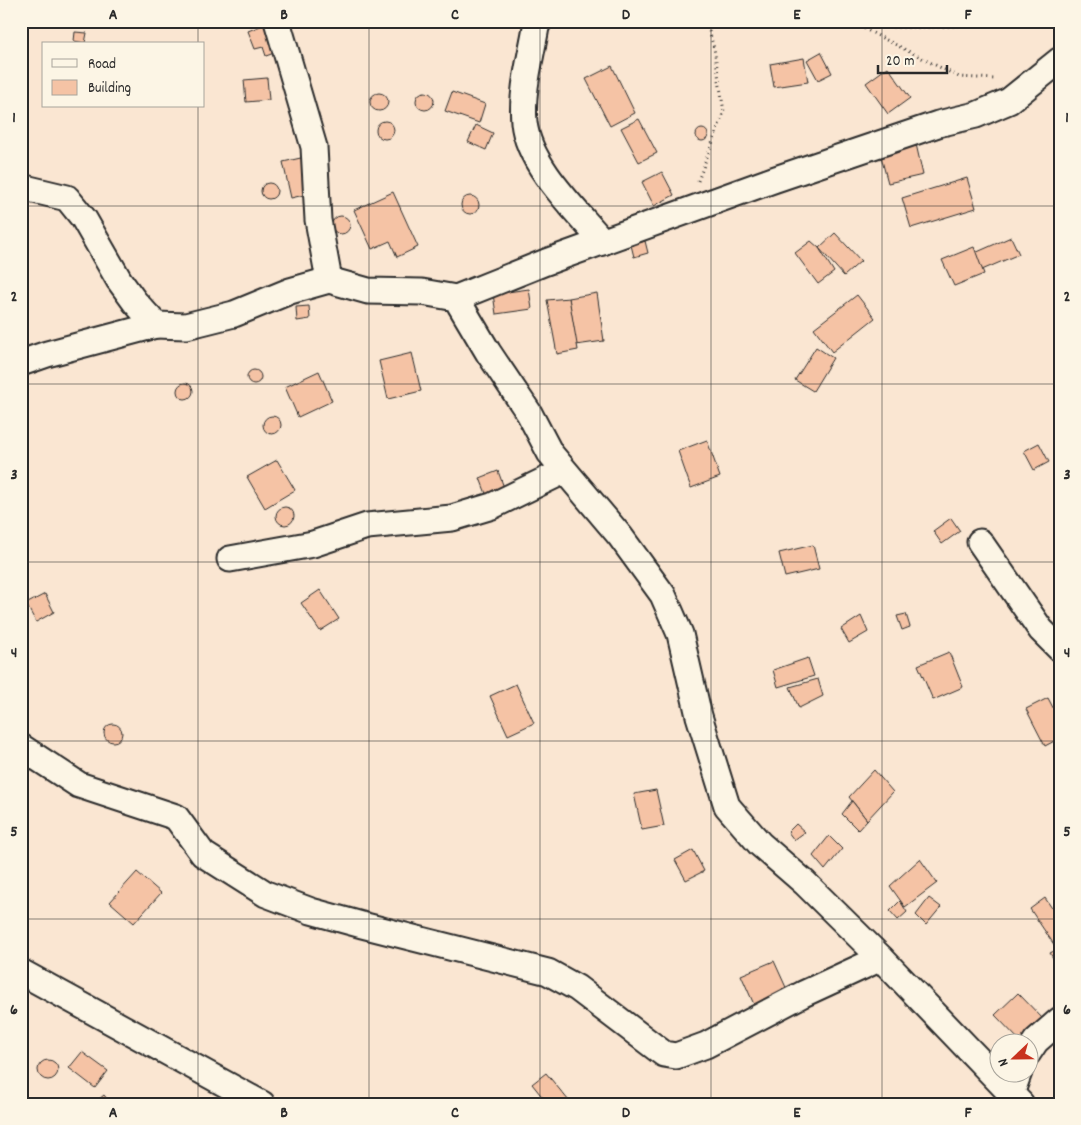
<svg xmlns="http://www.w3.org/2000/svg" width="1081" height="1125" font-family="Dekko,sans-serif">
<style>
.building{fill:#f5c3a5;stroke:#2b2b2b}
.lines{fill:none;stroke-linecap:round;stroke-linejoin:round}
.minor-casing{stroke:#2b2b2b;stroke-width:29}
.path{stroke:#2b2b2b;stroke-width:3;stroke-dasharray:1 4;stroke-linecap:butt}
.minor{stroke:#fcf5e5;stroke-width:25}
.grid{fill:none;stroke:#2b2b2b;stroke-width:1;stroke-opacity:0.55}
.neatline{fill:none;stroke:#2b2b2b;stroke-width:2}
.grid-label{font-size:16px;text-anchor:middle;font-weight:bold;fill:#2b2b2b}
</style>
<rect width="100%" height="100%" fill="#fae6d2"/>
<filter id="ink" filterUnits="userSpaceOnUse"><feTurbulence type="fractalNoise" baseFrequency=".02" numOctaves="2"/><feDisplacementMap in="SourceGraphic" scale="10" xChannelSelector="R" yChannelSelector="G"/><feConvolveMatrix kernelMatrix="1 2 1 2 8 2 1 2 1" color-interpolation-filters="sRGB"/></filter>
<g filter="url(#ink)">
<!-- building -->
<g class="building">
<path d="M 268,23 L 275,43 L 271,44 L 274,53 L 266,56 L 263,47 L 255,49 L 248,31 Z"/>
<path d="M 75,32 L 87,33 L 85,43 L 74,41 Z"/>
<path d="M 821,52 L 832,73 L 818,80 L 807,60 Z"/>
<path d="M 804,58 L 808,82 L 774,87 L 770,64 Z"/>
<path d="M 612,66 L 635,113 L 610,126 L 586,79 Z"/>
<path d="M 888,67 L 910,98 L 888,114 L 866,83 Z"/>
<path d="M 267,78 L 269,100 L 246,102 L 244,80 Z"/>
<path d="M 452,92 L 485,104 L 479,123 L 445,111 Z"/>
<circle cx="425" cy="101" r="9"/>
<circle cx="379" cy="102" r="9"/>
<path d="M 639,119 L 657,153 L 639,162 L 621,128 Z"/>
<circle cx="385" cy="130" r="9"/>
<path d="M 476,125 L 493,133 L 486,150 L 468,142 Z"/>
<circle cx="702" cy="135" r="6"/>
<path d="M 916,144 L 923,175 L 888,183 L 880,153 Z"/>
<path d="M 305,157 L 313,193 L 291,198 L 283,162 Z"/>
<path d="M 662,172 L 674,195 L 654,206 L 642,182 Z"/>
<path d="M 967,178 L 976,208 L 911,228 L 902,198 Z"/>
<circle cx="269" cy="191" r="8"/>
<path d="M 393,192 L 418,247 L 397,257 L 390,241 L 372,249 L 354,210 Z"/>
<circle cx="470" cy="205" r="9"/>
<circle cx="341" cy="225" r="9"/>
<path d="M 835,233 L 861,261 L 844,276 L 819,248 Z"/>
<path d="M 1011,237 L 1019,254 L 982,270 L 975,253 Z"/>
<path d="M 645,241 L 648,253 L 634,257 L 631,245 Z"/>
<path d="M 811,241 L 819,248 L 834,272 L 818,284 L 795,253 Z"/>
<path d="M 974,247 L 984,274 L 954,286 L 942,260 Z"/>
<path d="M 529,289 L 532,309 L 496,314 L 493,294 Z"/>
<path d="M 597,293 L 604,341 L 576,345 L 569,298 Z"/>
<path d="M 857,295 L 875,318 L 832,352 L 814,328 Z"/>
<path d="M 569,298 L 578,350 L 557,354 L 547,300 Z"/>
<path d="M 309,306 L 310,319 L 297,321 L 296,307 Z"/>
<path d="M 816,347 L 833,358 L 813,391 L 795,380 Z"/>
<path d="M 412,353 L 421,391 L 388,399 L 379,361 Z"/>
<circle cx="254" cy="377" r="7"/>
<path d="M 319,371 L 332,401 L 298,417 L 285,387 Z"/>
<circle cx="185" cy="391" r="8"/>
<circle cx="272" cy="425" r="9"/>
<path d="M 707,440 L 720,477 L 691,488 L 678,451 Z"/>
<path d="M 1039,443 L 1049,462 L 1034,470 L 1024,451 Z"/>
<path d="M 277,460 L 295,490 L 265,508 L 247,477 Z"/>
<path d="M 498,471 L 506,493 L 488,499 L 480,478 Z"/>
<circle cx="285" cy="516" r="9"/>
<path d="M 951,518 L 960,531 L 942,544 L 933,531 Z"/>
<path d="M 813,545 L 819,569 L 785,577 L 779,553 Z"/>
<path d="M 320,590 L 339,619 L 320,631 L 301,603 Z"/>
<path d="M 45,594 L 54,612 L 36,622 L 26,604 Z"/>
<path d="M 906,614 L 910,627 L 902,630 L 897,616 Z"/>
<path d="M 861,616 L 868,632 L 849,643 L 841,629 Z"/>
<path d="M 949,652 L 963,687 L 933,700 L 918,665 Z"/>
<path d="M 808,658 L 814,676 L 778,687 L 773,670 Z"/>
<path d="M 818,679 L 823,696 L 799,708 L 790,687 Z"/>
<path d="M 516,684 L 534,723 L 508,735 L 490,696 Z"/>
<path d="M 1048,698 L 1060,721 L 1060,738 L 1045,746 L 1026,709 Z"/>
<circle cx="113" cy="733" r="9"/>
<path d="M 874,770 L 893,792 L 867,820 L 849,797 Z"/>
<path d="M 656,790 L 664,826 L 642,830 L 634,794 Z"/>
<path d="M 852,801 L 867,820 L 858,830 L 842,814 Z"/>
<path d="M 796,824 L 805,832 L 794,840 L 788,832 Z"/>
<path d="M 829,836 L 842,849 L 825,870 L 813,856 Z"/>
<path d="M 693,850 L 704,871 L 686,880 L 675,860 Z"/>
<path d="M 920,859 L 937,883 L 905,907 L 890,886 Z"/>
<path d="M 137,872 L 161,893 L 134,923 L 110,902 Z"/>
<path d="M 929,898 L 941,907 L 926,925 L 916,915 Z"/>
<path d="M 1045,898 L 1060,920 L 1060,943 L 1055,946 L 1030,909 Z"/>
<path d="M 900,901 L 907,912 L 898,920 L 890,911 Z"/>
<path d="M 1060,948 L 1060,967 L 1059,968 L 1050,953 Z"/>
<path d="M 774,961 L 789,994 L 756,1009 L 741,975 Z"/>
<path d="M 1018,993 L 1045,1021 L 1021,1042 L 995,1015 Z"/>
<path d="M 82,1052 L 108,1071 L 95,1088 L 69,1068 Z"/>
<circle cx="48" cy="1070" r="10"/>
<path d="M 546,1073 L 569,1101 L 565,1104 L 548,1104 L 532,1084 Z"/>
<path d="M 104,1095 L 111,1104 L 93,1104 Z"/>
</g>
<g class="lines">
<defs>
<g id="minor">
<path d="M 277,21 L 314,147 L 318,220 L 329,280"/>
<path d="M 539,21 L 536,27 C 531,57 521,91 524,122 C 528,165 576,210 603,242"/>
<path d="M 21,187 L 67,198 L 84,219 L 119,280 L 135,302 L 156,325 L 186,326 L 234,314 L 290,291 L 329,280 L 368,291 L 422,292 L 456,298 L 488,352 L 529,413 L 550,453 L 620,536 L 663,595 L 680,634 L 699,716 L 727,806 L 760,844 L 805,883 L 881,958 L 1021,1104"/>
<path d="M 456,298 L 546,262 L 773,180 L 938,124 L 976,115 L 1009,101 L 1060,60"/>
<path d="M 21,363 L 47,354 L 156,325"/>
<path d="M 980,542 L 1041,630 L 1060,649"/>
<path d="M 230,559 L 313,544 L 367,526 L 452,518 L 492,506 L 564,471"/>
<path d="M 21,747 L 79,785 L 176,817 L 203,854 L 266,894 L 311,911 L 362,925 L 548,972 L 577,988 L 664,1054 L 676,1056 L 706,1045 L 803,994 L 881,958"/>
<path d="M 21,972 L 262,1104"/>
<path d="M 1028,1053 L 1036,1041 L 1060,1020"/>
<path d="M 1011,1094 L 1019,1072"/>
</g>
</defs>
<!-- minor casing -->
<use href="#minor" class="minor-casing"/>
<!-- path -->
<g class="path">
<path d="M 843,21 C 886,31 954,28 998,21"/>
<path d="M 855,24 L 959,77 L 995,79"/>
<path d="M 698,181 L 724,112 L 714,48 L 706,21"/>
</g>
<!-- minor -->
<use href="#minor" class="minor"/>
</g>
</g>
<!-- grid -->
<path class="grid" d="M 198,21 L 198,44M 369,21 L 369,1104M 540,21 L 540,1104M 711,21 L 711,1104M 882,21 L 882,1104M 198,106 L 198,1104M 21,206 L 1060,206M 21,384 L 1060,384M 21,562 L 1060,562M 21,741 L 1060,741M 21,919 L 1060,919"/>
<!-- margin -->
<rect width="1081" height="1125" fill="none" stroke="#fcf5e5" stroke-width="55"/>
<!-- legend -->
<rect x="42" y="42" width="162" height="65" fill="#fcf5e5" stroke="#a8a49b"/>
<rect x="52" y="59" width="25" height="8" fill="#fcf5e5" stroke="#a8a49b"/>
<text x="88" y="68" font-size="15" fill="#2b2b2b">Road</text>
<rect x="52" y="80" width="25" height="15" fill="#f5c3a5" stroke="#a8a49b"/>
<text x="88" y="92" font-size="15" fill="#2b2b2b">Building</text>
<!-- north arrow -->
<g transform="translate(1014 1058) rotate(248)"><circle r="24" fill="#fcf5e5" stroke="#a8a49b"/>
<path d="M0-4L9 19L0 12L-9 19Z" fill="#c8321e"/>
<text y="-8" font-size="14" font-weight="bold" text-anchor="middle" fill="#2b2b2b">N</text>
</g>
<!-- scale -->
<path d="M878 65v8h69v-8" fill="none" stroke="#2b2b2b" stroke-width="2.5"/>
<text x="886" y="65" font-size="15" fill="#2b2b2b" stroke="#fcf5e5" stroke-width="4" paint-order="stroke">20 m</text>
<rect x="28" y="28" width="1026" height="1070" class="neatline"/>
<g class="grid-label">
<text x="113" y="19">A</text>
<text x="284" y="19">B</text>
<text x="455" y="19">C</text>
<text x="626" y="19">D</text>
<text x="797" y="19">E</text>
<text x="968" y="19">F</text>
<text x="14" y="122">1</text>
<text x="1067" y="122">1</text>
<text x="14" y="301">2</text>
<text x="1067" y="301">2</text>
<text x="14" y="479">3</text>
<text x="1067" y="479">3</text>
<text x="14" y="657">4</text>
<text x="1067" y="657">4</text>
<text x="14" y="836">5</text>
<text x="1067" y="836">5</text>
<text x="14" y="1014">6</text>
<text x="1067" y="1014">6</text>
<text x="113" y="1117">A</text>
<text x="284" y="1117">B</text>
<text x="455" y="1117">C</text>
<text x="626" y="1117">D</text>
<text x="797" y="1117">E</text>
<text x="968" y="1117">F</text>
</g>
</svg>
